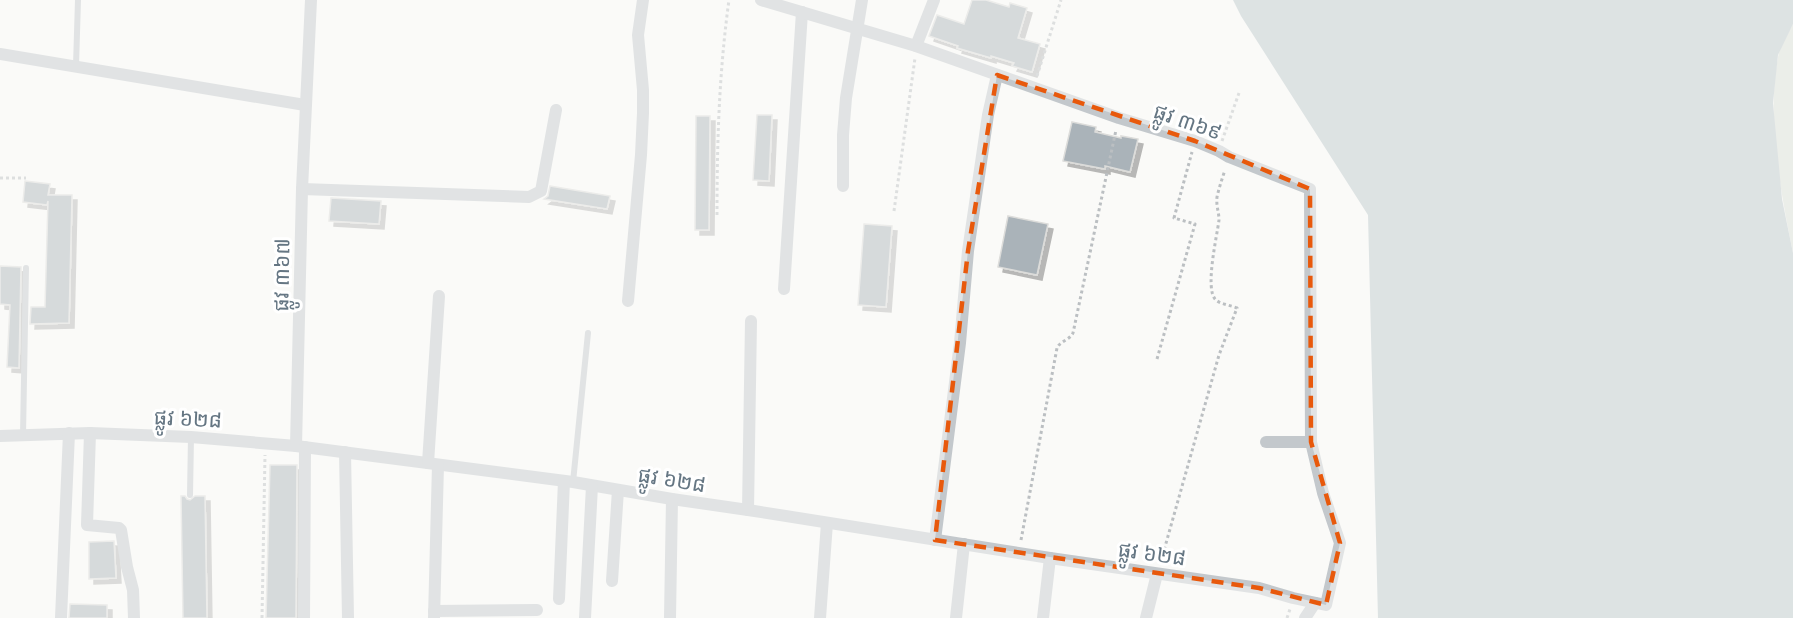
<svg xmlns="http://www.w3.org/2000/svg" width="1793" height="618" font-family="Mulish,'Noto Sans Khmer',sans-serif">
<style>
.green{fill:#dadfd7}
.water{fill:#bbc7cb}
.building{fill:#aab3b9;stroke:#dcdcda;stroke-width:1.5;filter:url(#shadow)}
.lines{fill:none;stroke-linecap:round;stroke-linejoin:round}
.path{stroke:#bbbfc2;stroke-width:3;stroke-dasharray:3 3;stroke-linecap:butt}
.lane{stroke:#c3c8cc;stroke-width:6}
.street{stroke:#c3c8cc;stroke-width:12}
.marked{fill:none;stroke:#e8590c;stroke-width:4.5;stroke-dasharray:12 8;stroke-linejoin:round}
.labels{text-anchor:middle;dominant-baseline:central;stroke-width:6;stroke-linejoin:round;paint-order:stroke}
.street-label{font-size:21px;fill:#657683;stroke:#fff}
</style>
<defs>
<filter id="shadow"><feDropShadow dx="5" dy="5" stdDeviation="0" flood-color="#0004"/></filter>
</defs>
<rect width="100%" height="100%" fill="#fafaf8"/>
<!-- green -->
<path class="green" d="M 1793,24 L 1793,253 C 1781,193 1766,118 1778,57 C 1780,46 1788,34 1793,24 Z"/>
<!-- water -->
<path class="water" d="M 1233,0 L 1793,0 L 1793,24 L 1778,55 L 1773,103 L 1782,199 L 1793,253 L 1793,618 L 1378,618 L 1368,215 L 1241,16 Z"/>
<!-- building -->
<g class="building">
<path d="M 972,0 L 986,0 L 1009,7 L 1010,3 L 1027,8 L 1018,38 L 1040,44 L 1032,72 L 1012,66 L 1014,63 L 991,56 L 991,58 L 957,48 L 958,46 L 929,36 L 937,15 L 964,24 Z"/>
<path d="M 757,115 L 772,115 L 769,181 L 753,180 Z"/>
<path d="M 696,116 L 710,116 L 709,230 L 695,230 Z"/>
<path d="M 1072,122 L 1096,127 L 1095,132 L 1121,138 L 1121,136 L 1138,139 L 1130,172 L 1105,166 L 1105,169 L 1063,161 Z"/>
<path d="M 25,181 L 50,184 L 48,195 L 72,195 L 69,323 L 30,324 L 31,307 L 45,307 L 48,201 L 47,205 L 23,202 Z"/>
<path d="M 550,186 L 610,196 L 607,209 L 544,199 L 548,196 Z"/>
<path d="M 331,198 L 381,201 L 379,224 L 329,221 Z"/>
<path d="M 1008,216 L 1048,224 L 1037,275 L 998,267 Z"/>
<path d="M 864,224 L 892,226 L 886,307 L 858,305 Z"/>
<path d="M 0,266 L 21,267 L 19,368 L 7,367 L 10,305 L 0,304 Z"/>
<path d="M 270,465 L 297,465 L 296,618 L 266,618 Z"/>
<path d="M 181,496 L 185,496 L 187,499 L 190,500 L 195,496 L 205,496 L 207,618 L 183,618 Z"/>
<path d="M 114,541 L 116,578 L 89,579 L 89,542 Z"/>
<path d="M 70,604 L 107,605 L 107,618 L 69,618 Z"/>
</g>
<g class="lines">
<!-- path -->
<g class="path">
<path d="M 1037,76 L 1061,0"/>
<path d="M 1222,141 L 1239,93"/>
<path d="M 0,178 L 26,178"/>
<path d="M 894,211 L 915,58"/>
<path d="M 717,215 C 717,142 719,73 729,0"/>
<path d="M 1157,359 L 1195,224 L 1174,218 L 1192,152"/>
<path d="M 1021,540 L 1057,348 C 1060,341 1070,340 1073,333 L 1116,130"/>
<path d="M 1161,561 L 1219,355 L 1237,308 C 1230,305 1219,304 1215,299 C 1205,287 1217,236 1219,220 C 1219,212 1216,206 1217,197 C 1219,188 1222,179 1225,170"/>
<path d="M 262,618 L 265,455"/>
<path d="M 1287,618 L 1290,609"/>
</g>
<!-- lane -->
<g class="lane">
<path d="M 76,66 L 78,0"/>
<path d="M 23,435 L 26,268"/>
<path d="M 573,482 L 588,333"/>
<path d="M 190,495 L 191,437"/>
</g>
<!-- street -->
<g class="street">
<path d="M 916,46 L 934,0"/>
<path d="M 0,54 L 305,105"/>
<path d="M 843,186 L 843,135 L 846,98 L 862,0"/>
<path d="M 302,189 L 529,197 L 541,191 L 556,110"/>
<path d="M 784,289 L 802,12"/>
<path d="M 628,301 L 641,155 L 643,113 L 643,90 L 638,35 L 643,0"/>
<path d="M 90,433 L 87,525 L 119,528 L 121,530 L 127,567 L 133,590 L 134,618"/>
<path d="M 0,436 L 90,433 L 191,437 L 296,446 L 573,482 L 672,499 L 748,510 L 1050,558 L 1259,588 L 1293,598 L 1326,605 L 1340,543 L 1323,493 L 1311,442 L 1310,189 L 1229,157 L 1219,151 L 1195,141 L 1119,118 L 916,46 L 761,0"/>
<path d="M 1266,442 L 1311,442"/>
<path d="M 296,446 L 302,189 L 311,0"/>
<path d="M 345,452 L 348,618"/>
<path d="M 428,463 L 439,296"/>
<path d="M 748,510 L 751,321"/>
<path d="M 935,540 L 960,343 L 968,251 L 988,115 L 997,75"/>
<path d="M 612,581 L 618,490"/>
<path d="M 559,599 L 564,481"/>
<path d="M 434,611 L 537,610"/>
<path d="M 61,618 L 69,433"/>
<path d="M 304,618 L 305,447"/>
<path d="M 434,618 L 438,465"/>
<path d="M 585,618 L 592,486"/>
<path d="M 670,618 L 672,499"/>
<path d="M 820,618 L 827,523"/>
<path d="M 956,618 L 964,544"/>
<path d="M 1043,618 L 1050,558"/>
<path d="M 1146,618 L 1157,574"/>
<path d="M 1305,618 L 1315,603"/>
</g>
</g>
<!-- marked area -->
<path d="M0 0H1793V618H0ZM 997,75 L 1195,141 L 1310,189 L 1311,442 L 1340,543 L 1326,605 L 1259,588 L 935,540 L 968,251 Z" fill="#fafaf8" fill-opacity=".55" fill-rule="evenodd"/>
<path class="marked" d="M 997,75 L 1195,141 L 1310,189 L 1311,442 L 1340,543 L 1326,605 L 1259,588 L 935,540 L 968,251 Z"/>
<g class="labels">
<!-- street labels -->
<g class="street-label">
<text transform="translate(1188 121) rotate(19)">ផ្លូវ ៣៦៩</text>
<text transform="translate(281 275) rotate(-89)">ផ្លូវ ៣៦៧</text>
<text transform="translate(188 418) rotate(3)">ផ្លូវ ៦២៨</text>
<text transform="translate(672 479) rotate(9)">ផ្លូវ ៦២៨</text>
<text transform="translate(1152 553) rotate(8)">ផ្លូវ ៦២៨</text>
</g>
</g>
</svg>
